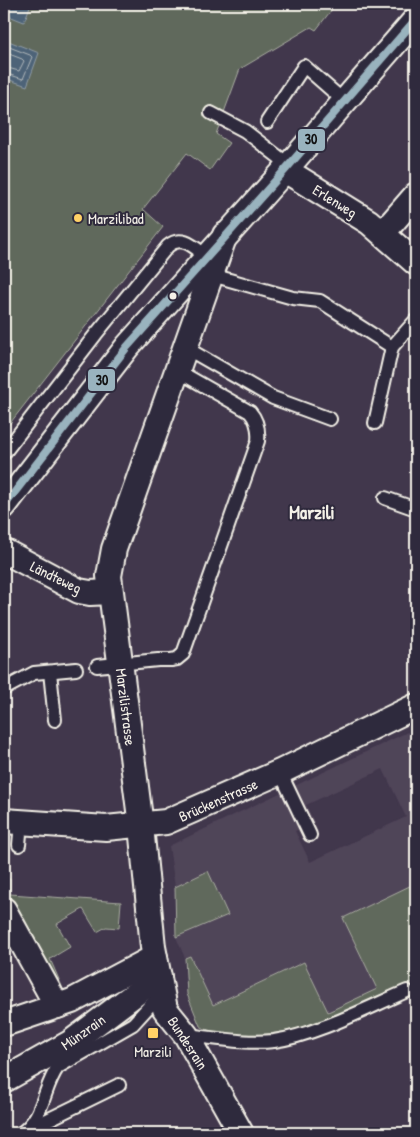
<svg xmlns="http://www.w3.org/2000/svg" width="420" height="1137" font-family="'Patrick Hand',sans-serif">
<style>
.built{fill:#504459;fill-rule:evenodd}
.green{fill:#60695c;stroke:#aaada2}
.water{fill:#4d6378;stroke:#909ca5}
.lines{fill:none;stroke-linecap:round;stroke-linejoin:round}
.shore{stroke:#b1b8bb;stroke-width:1}
.lane-casing{stroke:#f4f1e8;stroke-width:16}
.street-casing{stroke:#f4f1e8;stroke-width:28}
.lane{stroke:#2f2a3d;stroke-width:12}
.street{stroke:#2f2a3d;stroke-width:24}
.bus-1-casing{stroke:#2f2a3d;stroke-width:11}
.bus-1{stroke:#99b3be;stroke-width:8}
.poi-dot{fill:#ffd166;stroke:#2f2a3d;stroke-width:2}
.bus-dot{fill:#f4f1e8;stroke:#2f2a3d;stroke-width:2}
.labels{text-anchor:middle;dominant-baseline:central;stroke-width:4;stroke-linejoin:round;paint-order:stroke}
.street-label{font-size:15px;fill:#f4f1e8;stroke:#2f2a3d}
.poi-label{font-size:15px;fill:#f4f1e8;stroke:#2f2a3d;text-anchor:start}
.quarter-label{font-size:18px;font-weight:bold;fill:#f4f1e8;stroke:#2f2a3d}
.line-badge{stroke:#2f2a3d;stroke-width:2}
.pale-badge-label{font-size:14px;text-anchor:middle;font-weight:bold;fill:#111}
</style>
<rect width="100%" height="100%" fill="#41374c"/>
<filter id="ink" filterUnits="userSpaceOnUse"><feTurbulence type="fractalNoise" baseFrequency=".02" numOctaves="2"/><feDisplacementMap in="SourceGraphic" scale="10" xChannelSelector="R" yChannelSelector="G"/><feConvolveMatrix kernelMatrix="1 2 1 2 8 2 1 2 1" color-interpolation-filters="sRGB"/></filter>
<g filter="url(#ink)">
<!-- built -->
<path class="built" d="M 416,728 L 416,883 L 343,918 L 377,989 L 328,1012 L 304,962 L 213,1005 L 190,956 L 185,958 L 176,937 L 227,915 L 208,871 L 175,887 L 169,846 ZM 383,769 L 406,817 L 310,862 L 295,831 L 314,822 L 306,805 Z"/>
<!-- green -->
<g class="green">
<path d="M 4,4 L 336,4 L 316,30 L 311,27 L 240,69 L 216,134 L 229,143 L 210,170 L 187,153 L 143,209 L 163,227 L 4,431 Z"/>
<path d="M 208,871 L 228,915 L 176,937 L 175,887 Z"/>
<path d="M 4,879 L 10,879 L 10,894 L 121,902 L 119,928 L 106,927 L 97,932 L 83,909 L 57,924 L 70,947 L 50,959 L 64,991 L 58,994 L 40,953 L 16,907 L 11,910 L 4,896 Z"/>
<path d="M 416,883 L 416,981 C 359,1005 301,1039 237,1035 C 225,1034 211,1033 200,1026 L 187,994 L 185,958 L 190,956 L 213,1005 L 304,962 L 328,1012 L 377,989 L 343,918 Z"/>
</g>
<!-- water -->
<g class="water">
<path d="M 4,4 L 31,4 L 24,22 L 4,14 Z"/>
<path d="M 6,40 L 39,53 L 27,86 L 4,78 L 4,45 Z"/>
</g>
<g class="lines">
<!-- shore -->
<g class="shore">
<path d="M 4,45 L 30,55 L 32,57 L 23,79 L 4,73"/>
<path d="M 4,52 L 22,59 L 24,61 L 19,71 L 4,67"/>
</g>
<defs>
<g id="lane">
<path d="M 211,113 L 245,131 L 289,165"/>
<path d="M 267,122 L 304,66 L 344,101"/>
<path d="M 212,275 L 293,298 L 320,301 L 392,347"/>
<path d="M 186,348 L 273,398 L 330,419"/>
<path d="M 375,423 L 392,347 L 416,320"/>
<path d="M 4,453 L 96,334 L 168,246 C 182,234 194,247 206,256"/>
<path d="M 385,498 L 416,509"/>
<path d="M 97,666 L 158,660 L 171,660 L 177,659 L 183,654 L 258,441 C 259,431 257,420 250,412 L 178,371"/>
<path d="M 50,672 L 55,720"/>
<path d="M 4,689 L 34,673 L 76,669"/>
<path d="M 280,772 L 310,835"/>
<path d="M 19,845 L 21,822"/>
<path d="M 186,1035 C 215,1038 245,1044 274,1041 C 316,1035 367,1008 407,991"/>
<path d="M 27,1130 L 119,1085"/>
<path d="M 21,1133 C 44,1118 43,1087 58,1067 L 133,1024 L 162,992"/>
</g>
<g id="street">
<path d="M 285,170 L 369,222 L 416,263"/>
<path d="M 383,233 L 416,195"/>
<path d="M 225,235 L 114,549 L 109,576 L 141,826 L 153,947 L 165,1009 L 186,1035 L 241,1133"/>
<path d="M 4,506 L 127,347 L 285,170 L 416,19"/>
<path d="M 4,551 L 79,591 L 90,593 L 110,592"/>
<path d="M 4,821 L 106,828 L 166,822 L 280,772 L 416,706"/>
<path d="M 4,910 L 57,1006"/>
<path d="M 4,1024 L 72,1001 L 155,957"/>
<path d="M 4,1080 L 70,1043 L 159,976"/>
</g>
</defs>
<!-- lane casing -->
<use href="#lane" class="lane-casing"/>
<!-- street casing -->
<use href="#street" class="street-casing"/>
<!-- lane -->
<use href="#lane" class="lane"/>
<!-- street -->
<use href="#street" class="street"/>
<defs>
<path id="bus-1" d="M 4,506 L 127,347 L 285,170 L 416,19"/>
</defs>
<!-- bus-1 casing -->
<use href="#bus-1" class="bus-1-casing"/>
<!-- bus-1 -->
<use href="#bus-1" class="bus-1"/>
</g>
</g>
<!-- markers -->
<g class="poi-dot">
<circle cx="78" cy="218" r="5"/>
<rect x="147" y="1027" width="12" height="12" rx="2.5"/>
</g>
<circle class="bus-dot" cx="173" cy="296" r="4.5"/>
<g class="labels">
<!-- street labels -->
<g class="street-label">
<text transform="translate(335 201) rotate(32)">Erlenweg</text>
<text transform="translate(56 577) rotate(26)">Ländteweg</text>
<text transform="translate(126 707) rotate(83)">Marzilistrasse</text>
<text transform="translate(218 800) rotate(-24)">Brückenstrasse</text>
<text transform="translate(83 1032) rotate(-35)">Münzrain</text>
<text transform="translate(188 1043) rotate(57)">Bundesrain</text>
</g>
<!-- poi labels -->
<g class="poi-label">
<text x="88" y="218">Marzilibad</text>
<text x="153" y="1051" text-anchor="middle">Marzili</text>
</g>
<!-- quarter labels -->
<g class="quarter-label">
<text x="312" y="512">Marzili</text>
</g>
</g>
<g class="line-badge">
<rect x="297" y="128" width="29" height="24" rx="5" fill="#99b3be"/>
<rect x="87" y="368" width="29" height="24" rx="5" fill="#99b3be"/>
</g>
<g class="pale-badge-label">
<text x="311" y="144">30</text>
<text x="102" y="385">30</text>
</g>
<!-- margin -->
<rect width="420" height="1137" fill="none" stroke="#2f2a3d" stroke-width="20"/>
<rect x="10" y="10" width="400" height="1117" fill="none" stroke="#f4f1e8" stroke-width="2" filter="url(#ink)"/>
</svg>
